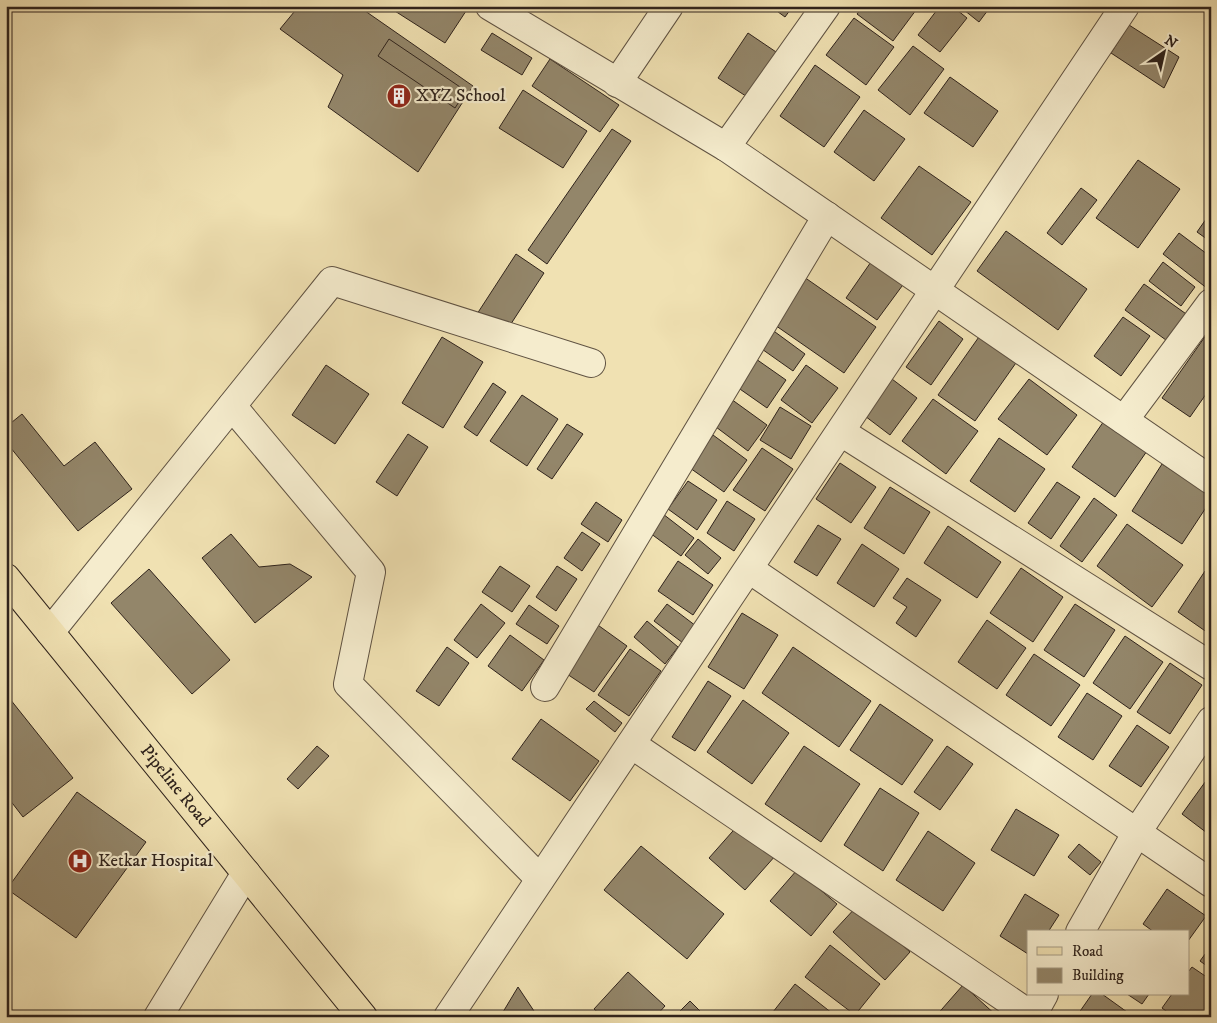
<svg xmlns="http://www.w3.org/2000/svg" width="1217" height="1023" font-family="'IM FELL DW Pica',serif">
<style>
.building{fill:#93866a;stroke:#2f231c}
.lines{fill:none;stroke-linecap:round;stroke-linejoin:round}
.minor-casing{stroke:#5f5242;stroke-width:30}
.major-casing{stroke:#2f231c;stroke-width:30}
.minor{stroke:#f5eccd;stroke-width:28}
.major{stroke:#f0e1b2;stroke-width:28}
.labels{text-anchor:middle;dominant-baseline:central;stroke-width:4.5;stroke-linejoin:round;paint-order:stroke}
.poi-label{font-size:18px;fill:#2f231c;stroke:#f5eccd;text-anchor:start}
.street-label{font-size:18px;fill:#2f231c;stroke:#f5eccd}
</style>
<rect width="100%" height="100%" fill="#f0e1b2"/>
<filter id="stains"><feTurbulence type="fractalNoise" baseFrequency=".004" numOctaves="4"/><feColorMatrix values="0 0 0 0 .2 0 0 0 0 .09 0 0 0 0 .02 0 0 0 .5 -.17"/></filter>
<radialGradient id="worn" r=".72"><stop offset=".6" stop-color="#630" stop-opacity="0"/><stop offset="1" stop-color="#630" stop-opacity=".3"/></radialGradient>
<!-- building -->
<g class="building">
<path d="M 299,6 L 358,6 L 473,86 L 418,172 L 328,107 L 343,75 L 280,29 Z"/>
<path d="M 387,6 L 458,6 L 466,11 L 445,43 Z"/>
<path d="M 770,6 L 793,6 L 785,17 Z"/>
<path d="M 863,6 L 919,6 L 893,41 L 857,14 Z"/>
<path d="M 940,6 L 952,6 L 967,18 L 940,52 L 918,35 Z"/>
<path d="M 959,6 L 991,6 L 979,22 Z"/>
<path d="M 854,18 L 894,47 L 866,85 L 826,55 Z"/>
<path d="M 1129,25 L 1179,57 L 1164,88 L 1111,53 Z"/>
<path d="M 492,33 L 532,58 L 522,75 L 481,50 Z"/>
<path d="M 748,33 L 782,56 L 752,100 L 718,78 Z"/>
<path d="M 389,39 L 466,91 L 455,108 L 378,56 Z"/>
<path d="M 913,46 L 944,69 L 910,115 L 878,90 Z"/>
<path d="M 550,59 L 619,105 L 600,132 L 532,86 Z"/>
<path d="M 815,65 L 860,97 L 824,147 L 780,116 Z"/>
<path d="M 950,77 L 998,111 L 973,147 L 924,113 Z"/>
<path d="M 523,90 L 587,131 L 563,168 L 499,128 Z"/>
<path d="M 864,110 L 905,139 L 874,181 L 834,152 Z"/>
<path d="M 612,129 L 631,141 L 547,264 L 528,250 Z"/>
<path d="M 1138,160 L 1180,189 L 1138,248 L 1096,218 Z"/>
<path d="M 919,166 L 971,202 L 932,255 L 881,218 Z"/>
<path d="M 1081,188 L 1097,200 L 1062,245 L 1047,233 Z"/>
<path d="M 1211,212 L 1211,242 L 1197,232 Z"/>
<path d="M 1006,231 L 1087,289 L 1058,330 L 977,271 Z"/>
<path d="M 1179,233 L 1211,257 L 1211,285 L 1208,289 L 1163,254 Z"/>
<path d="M 516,254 L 544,273 L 505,333 L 477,314 Z"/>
<path d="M 873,259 L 905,282 L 877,320 L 846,298 Z"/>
<path d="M 1163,262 L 1195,287 L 1181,306 L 1149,281 Z"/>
<path d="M 804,277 L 876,327 L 844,373 L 772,323 Z"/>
<path d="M 1144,284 L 1189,316 L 1170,343 L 1125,310 Z"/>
<path d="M 1123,317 L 1150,336 L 1121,376 L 1094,356 Z"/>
<path d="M 939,321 L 963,339 L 931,385 L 906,367 Z"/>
<path d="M 1211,328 L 1211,387 L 1190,417 L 1162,398 Z"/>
<path d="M 771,329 L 805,354 L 793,371 L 759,347 Z"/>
<path d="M 981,334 L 1018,360 L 975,421 L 938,395 Z"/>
<path d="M 442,337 L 483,362 L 443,428 L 402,403 Z"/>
<path d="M 756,359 L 786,380 L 767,408 L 737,387 Z"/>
<path d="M 326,365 L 369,394 L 335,444 L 292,415 Z"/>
<path d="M 806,365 L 838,388 L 812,423 L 781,400 Z"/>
<path d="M 888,376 L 917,398 L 890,435 L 861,413 Z"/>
<path d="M 1029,379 L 1077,415 L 1047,455 L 998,419 Z"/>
<path d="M 493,383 L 506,392 L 477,436 L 464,427 Z"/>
<path d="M 522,395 L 558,419 L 527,466 L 490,441 Z"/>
<path d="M 731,399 L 767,425 L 748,451 L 712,424 Z"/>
<path d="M 933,399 L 978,431 L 946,474 L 902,441 Z"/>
<path d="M 780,407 L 811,426 L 791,459 L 760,440 Z"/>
<path d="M 22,414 L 64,466 L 95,442 L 132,489 L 78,531 L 6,442 L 6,427 Z"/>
<path d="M 1104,421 L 1147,451 L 1115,497 L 1072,467 Z"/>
<path d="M 567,424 L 583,434 L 552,479 L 537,469 Z"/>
<path d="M 408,434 L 428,447 L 397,496 L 376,482 Z"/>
<path d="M 713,435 L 747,460 L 724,492 L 690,468 Z"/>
<path d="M 999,438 L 1045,469 L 1015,512 L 970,481 Z"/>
<path d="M 762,448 L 793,469 L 765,511 L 733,490 Z"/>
<path d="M 840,463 L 876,487 L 851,523 L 816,499 Z"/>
<path d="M 1162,464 L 1211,495 L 1211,500 L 1182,544 L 1132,511 Z"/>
<path d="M 688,481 L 717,500 L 697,530 L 668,509 Z"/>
<path d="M 1057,482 L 1080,497 L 1051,539 L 1028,523 Z"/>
<path d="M 890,487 L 930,512 L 904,554 L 864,528 Z"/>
<path d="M 1094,498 L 1117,515 L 1082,562 L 1060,546 Z"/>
<path d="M 727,501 L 755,519 L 734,551 L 707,533 Z"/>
<path d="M 596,502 L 622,520 L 608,542 L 581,524 Z"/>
<path d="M 663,514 L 694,538 L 681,556 L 650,533 Z"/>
<path d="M 1127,524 L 1183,565 L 1152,607 L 1097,566 Z"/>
<path d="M 818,525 L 841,539 L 817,576 L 794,562 Z"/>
<path d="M 948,526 L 1001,562 L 977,598 L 924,563 Z"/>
<path d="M 582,532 L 600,544 L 582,571 L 564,558 Z"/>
<path d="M 231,534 L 259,567 L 290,564 L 312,577 L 255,623 L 202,558 Z"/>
<path d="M 698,539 L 721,558 L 708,574 L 685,555 Z"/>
<path d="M 862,544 L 899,569 L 874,607 L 837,583 Z"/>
<path d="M 678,561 L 713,585 L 693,615 L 658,591 Z"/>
<path d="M 500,566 L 530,586 L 512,612 L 482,592 Z"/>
<path d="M 557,566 L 577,579 L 556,611 L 536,597 Z"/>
<path d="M 1021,568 L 1063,597 L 1033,642 L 990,613 Z"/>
<path d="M 149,569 L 230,660 L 192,694 L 111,603 Z"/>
<path d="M 1205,571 L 1211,574 L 1211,635 L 1178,612 Z"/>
<path d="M 907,578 L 941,600 L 916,637 L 896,623 L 907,607 L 893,598 Z"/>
<path d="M 481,604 L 505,623 L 477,658 L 454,640 Z"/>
<path d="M 667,604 L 696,626 L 683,643 L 654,621 Z"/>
<path d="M 1075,604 L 1115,630 L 1084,677 L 1044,650 Z"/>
<path d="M 529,605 L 559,626 L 547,644 L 516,624 Z"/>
<path d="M 742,613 L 778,635 L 744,689 L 708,667 Z"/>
<path d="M 987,620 L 1026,648 L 997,689 L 958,662 Z"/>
<path d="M 647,621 L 678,647 L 665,664 L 634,637 Z"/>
<path d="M 595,623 L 627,646 L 594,692 L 561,670 Z"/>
<path d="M 510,635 L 544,660 L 522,691 L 488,666 Z"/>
<path d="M 1125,636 L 1163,662 L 1130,709 L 1093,683 Z"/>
<path d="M 447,647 L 469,663 L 439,706 L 416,691 Z"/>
<path d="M 793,647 L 871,701 L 839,747 L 762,693 Z"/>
<path d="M 630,649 L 661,671 L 629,716 L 598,695 Z"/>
<path d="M 1034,654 L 1080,685 L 1051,726 L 1006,695 Z"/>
<path d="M 1170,663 L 1202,685 L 1170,734 L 1137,712 Z"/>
<path d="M 708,681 L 731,696 L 695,751 L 672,737 Z"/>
<path d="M 1087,693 L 1122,716 L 1093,760 L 1058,737 Z"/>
<path d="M 6,694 L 73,778 L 23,817 L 6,795 Z"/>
<path d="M 743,700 L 789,733 L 752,784 L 707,752 Z"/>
<path d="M 594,701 L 622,723 L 615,732 L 586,709 Z"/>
<path d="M 880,704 L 933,740 L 902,785 L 850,750 Z"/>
<path d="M 541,719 L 599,761 L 570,801 L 512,759 Z"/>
<path d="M 1137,725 L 1169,747 L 1141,787 L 1109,766 Z"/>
<path d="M 317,746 L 329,756 L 298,789 L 287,779 Z"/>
<path d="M 804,746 L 860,784 L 821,842 L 765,804 Z"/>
<path d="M 947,746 L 973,764 L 940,810 L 914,792 Z"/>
<path d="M 1208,778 L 1211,779 L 1211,836 L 1182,814 Z"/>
<path d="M 880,788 L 919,813 L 883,871 L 844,845 Z"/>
<path d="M 77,792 L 146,842 L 76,938 L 7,889 Z"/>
<path d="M 1016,809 L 1059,835 L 1034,876 L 991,850 Z"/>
<path d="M 740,823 L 776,855 L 745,890 L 709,858 Z"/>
<path d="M 928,831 L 975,863 L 943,911 L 896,880 Z"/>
<path d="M 1079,844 L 1101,862 L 1090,875 L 1068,857 Z"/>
<path d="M 641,846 L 724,914 L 687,959 L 604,890 Z"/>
<path d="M 797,870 L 837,904 L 811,936 L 770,901 Z"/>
<path d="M 1167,889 L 1206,916 L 1188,941 L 1188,932 L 1154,932 L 1143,924 Z"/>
<path d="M 1025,894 L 1059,915 L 1048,932 L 1028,932 L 1028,954 L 1000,936 Z"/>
<path d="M 858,905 L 910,952 L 885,980 L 833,932 Z"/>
<path d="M 830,945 L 880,984 L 855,1015 L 805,977 Z"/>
<path d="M 1211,946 L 1211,969 L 1200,961 Z"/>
<path d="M 1192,967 L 1211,980 L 1211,1017 L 1174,1017 L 1162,1008 L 1172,994 L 1188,994 L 1188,972 Z"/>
<path d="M 628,972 L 665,1006 L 655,1017 L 603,1017 L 594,1009 Z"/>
<path d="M 795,984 L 837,1017 L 769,1017 Z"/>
<path d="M 963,985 L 998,1017 L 935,1017 Z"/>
<path d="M 518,987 L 538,1017 L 500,1017 Z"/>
<path d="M 1092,994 L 1102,994 L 1134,1017 L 1076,1017 Z"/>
<path d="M 1127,994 L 1149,994 L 1142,1004 Z"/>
<path d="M 690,1001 L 706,1017 L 674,1017 Z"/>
</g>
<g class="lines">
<defs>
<g id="minor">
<path d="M 490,6 L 726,147 L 1211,480"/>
<path d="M 617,83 L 669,6"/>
<path d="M 726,147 L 826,6"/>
<path d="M 232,406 L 371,572 L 348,684 L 540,879"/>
<path d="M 1124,420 L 1211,303"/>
<path d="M 841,432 L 1211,666"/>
<path d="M 749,569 L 1211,883"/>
<path d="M 50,632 L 332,281 L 591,363"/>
<path d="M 545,687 L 827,216"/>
<path d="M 631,744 L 1032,1016 L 1044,994"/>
<path d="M 1080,932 L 1137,832 L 1211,721"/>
<path d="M 158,1017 L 246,873"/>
<path d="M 448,1017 L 1125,6"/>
</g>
<g id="major">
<path id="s1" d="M 6,578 L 363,1017"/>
</g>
</defs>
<!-- minor casing -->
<use href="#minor" class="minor-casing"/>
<!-- major casing -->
<use href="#major" class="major-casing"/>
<!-- minor -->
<use href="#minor" class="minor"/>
<!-- major -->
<use href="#major" class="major"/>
</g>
<!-- icons -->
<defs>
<symbol id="building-disc" viewBox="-11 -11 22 22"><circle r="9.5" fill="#8f2418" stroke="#f5eccd"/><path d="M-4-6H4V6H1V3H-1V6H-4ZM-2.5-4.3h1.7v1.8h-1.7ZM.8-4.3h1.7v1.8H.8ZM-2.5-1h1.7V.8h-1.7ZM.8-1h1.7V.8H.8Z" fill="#fff"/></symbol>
<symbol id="hospital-disc" viewBox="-11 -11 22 22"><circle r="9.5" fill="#8f2418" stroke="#f5eccd"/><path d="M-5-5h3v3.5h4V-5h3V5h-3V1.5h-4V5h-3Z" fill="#fff"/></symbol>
</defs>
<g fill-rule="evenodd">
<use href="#building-disc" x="385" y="82" width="28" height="28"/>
<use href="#hospital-disc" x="66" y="847" width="28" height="28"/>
</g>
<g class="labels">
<!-- poi labels -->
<g class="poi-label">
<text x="416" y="96">XYZ School</text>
<text x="98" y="861">Ketkar Hospital</text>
</g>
<!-- street labels -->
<g class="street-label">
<text stroke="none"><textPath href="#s1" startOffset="268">Pipeline Road</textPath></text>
</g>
</g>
<!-- margin -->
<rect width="1217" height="1023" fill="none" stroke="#f0e1b2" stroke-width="25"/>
<rect x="8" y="8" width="1202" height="1008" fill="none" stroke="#2f231c" stroke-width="2.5"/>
<rect x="12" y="12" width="1192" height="998" fill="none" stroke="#2f231c"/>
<!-- legend -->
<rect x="1027" y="930" width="162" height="65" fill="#f5eccd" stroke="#a69c86"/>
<rect x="1037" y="947" width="25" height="8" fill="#f0e1b2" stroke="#a69c86"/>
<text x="1072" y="956" font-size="15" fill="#2f231c">Road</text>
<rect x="1037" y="968" width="25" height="15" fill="#93866a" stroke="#a69c86"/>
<text x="1072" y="980" font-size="15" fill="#2f231c">Building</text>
<!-- north arrow -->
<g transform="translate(1164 52) rotate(34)" stroke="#f5eccd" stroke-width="4" paint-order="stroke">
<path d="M0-4L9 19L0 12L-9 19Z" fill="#2f231c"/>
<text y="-8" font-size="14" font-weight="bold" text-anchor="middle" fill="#2f231c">N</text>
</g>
<rect width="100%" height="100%" filter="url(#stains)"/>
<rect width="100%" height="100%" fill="url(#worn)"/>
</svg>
